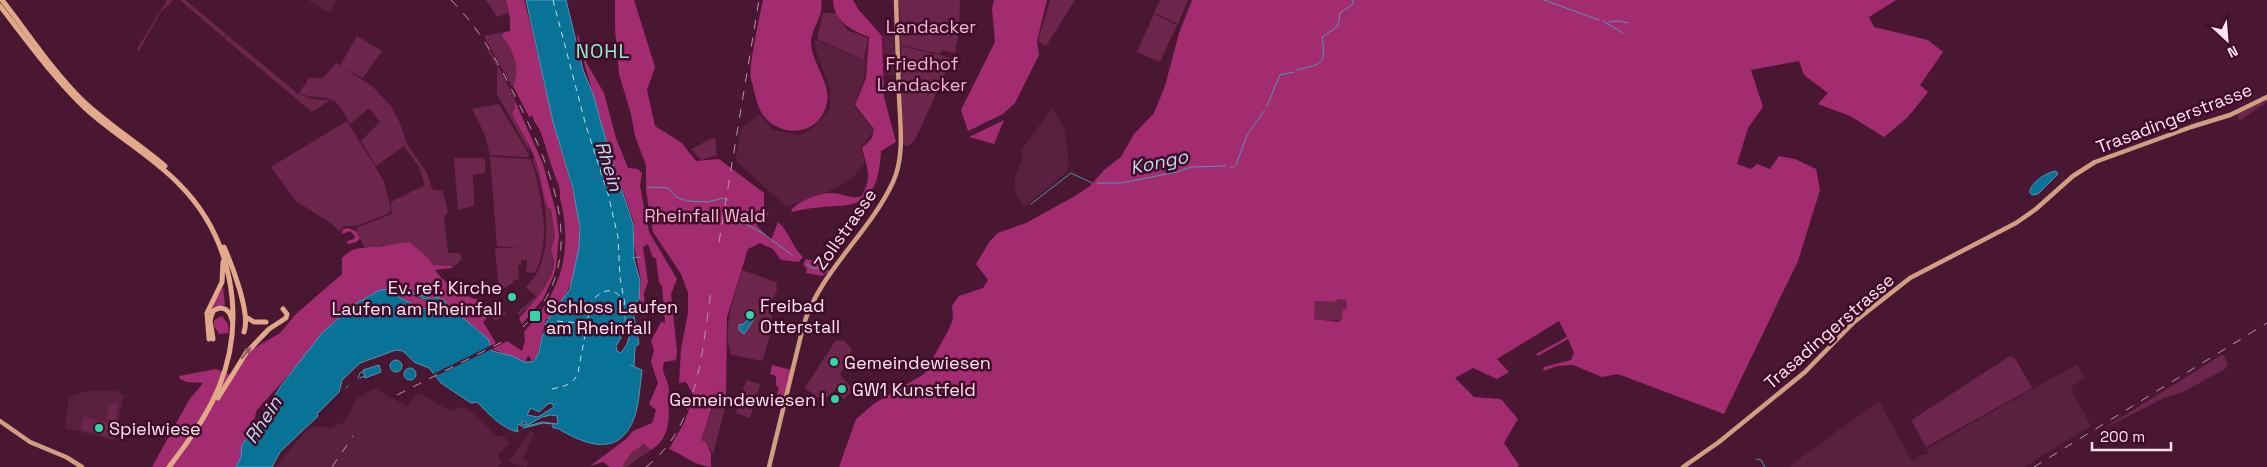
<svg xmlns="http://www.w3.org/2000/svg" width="2267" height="467" font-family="'Space Grotesk',sans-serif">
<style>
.built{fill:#592040}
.green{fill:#6c264c}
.forest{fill:#a32c71;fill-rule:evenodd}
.water{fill:#087397;stroke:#5295b1;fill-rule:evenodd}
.pier{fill:#4a1733}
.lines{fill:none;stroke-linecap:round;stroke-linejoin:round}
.stream{stroke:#5295b1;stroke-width:1}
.ferry{stroke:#bdddec;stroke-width:1;stroke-dasharray:6 5;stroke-linecap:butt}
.primary{stroke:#d19e82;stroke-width:4.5}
.trunk{stroke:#e1a88a;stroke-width:5}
.rail{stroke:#ba95a7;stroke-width:1;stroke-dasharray:9 9;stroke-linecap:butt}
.oneway{fill:#905a5a}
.poi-dot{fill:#33d4a8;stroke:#3e0c29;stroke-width:2}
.labels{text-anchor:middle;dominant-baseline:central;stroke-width:5;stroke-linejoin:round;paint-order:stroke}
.park-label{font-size:18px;fill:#f3b6d2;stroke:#3e0c29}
.street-label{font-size:18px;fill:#ffe3ef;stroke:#3e0c29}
.poi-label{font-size:18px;fill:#ffe3ef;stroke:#3e0c29;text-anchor:start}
.water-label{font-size:19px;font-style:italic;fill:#bdddec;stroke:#3e0c29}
.quarter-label{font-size:20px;letter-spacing:1px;fill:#91edcc;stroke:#3e0c29}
</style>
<rect width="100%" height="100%" fill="#4a1733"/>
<!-- built -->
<g class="built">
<path d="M 308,0 L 336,0 L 331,12 L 328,12 Z"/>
<path d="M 894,30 L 896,75 L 884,75 L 883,31 Z"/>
<path d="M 814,39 L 866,61 L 864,79 L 854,106 L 874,130 L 861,148 L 865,163 L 853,177 L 837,188 L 787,207 L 737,162 L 736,157 L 741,128 L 760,114 L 773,130 L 801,135 L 810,130 L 830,109 L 830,89 L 816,51 Z"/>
<path d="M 1052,108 L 1064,128 L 1069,162 L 1067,172 L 1024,207 L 1016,194 L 1015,185 L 1015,178 L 1023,157 L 1021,151 Z"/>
<path d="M 2077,364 L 2085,378 L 2071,387 L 2073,393 L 2091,426 L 2024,467 L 1788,467 L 1879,401 L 1912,461 L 1922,455 L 1928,455 L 1927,449 Z"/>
<path d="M 374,388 L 407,406 L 417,394 L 423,395 L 448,410 L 449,409 L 455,411 L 457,407 L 466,408 L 485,424 L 495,436 L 503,436 L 510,443 L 498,455 L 502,462 L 497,467 L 276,467 L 303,434 L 313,426 L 331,428 L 344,422 L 357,399 Z"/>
<path d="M 88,391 L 117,391 L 124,395 L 114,440 L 65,428 L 69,397 Z"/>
<path d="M 531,430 L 534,433 L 523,459 L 529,462 L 526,467 L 508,462 Z"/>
</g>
<!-- green -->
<g class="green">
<path d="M 167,0 L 173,0 L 160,13 L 139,51 L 137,49 Z"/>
<path d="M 180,0 L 185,0 L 226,34 L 223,37 Z"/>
<path d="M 486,0 L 506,0 L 508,13 L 497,17 Z"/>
<path d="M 899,0 L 960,0 L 959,31 L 955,53 L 942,50 L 940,54 L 901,45 Z"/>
<path d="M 1050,0 L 1075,0 L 1046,46 L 1038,41 Z"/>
<path d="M 1160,0 L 1188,0 L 1178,24 L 1154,13 Z"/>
<path d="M 823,13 L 836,13 L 847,30 L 868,38 L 864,60 L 817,39 Z"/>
<path d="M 1154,14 L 1177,25 L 1160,62 L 1137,52 Z"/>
<path d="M 505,32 L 517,65 L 518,76 L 512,87 L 484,36 Z"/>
<path d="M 227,35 L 297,93 L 312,99 L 330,100 L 312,112 L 224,38 Z"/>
<path d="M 357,36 L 382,51 L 363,78 L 340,66 Z"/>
<path d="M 488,46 L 515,99 L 515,108 L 512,114 L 527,141 L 530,153 L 497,94 L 497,67 L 486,47 Z"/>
<path d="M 901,46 L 952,58 L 916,138 L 910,145 L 906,146 L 903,144 Z"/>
<path d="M 336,63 L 372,86 L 391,106 L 399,121 L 407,144 L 427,173 L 432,189 L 443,191 L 448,212 L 444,217 L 448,253 L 460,253 L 462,259 L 452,268 L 450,266 L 433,265 L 427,257 L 382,245 L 371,248 L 364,247 L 356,228 L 392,214 L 391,202 L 425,185 L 419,167 L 404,146 L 376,166 L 361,141 L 380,122 L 369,108 L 350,124 C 346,117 341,105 334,101 C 325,95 311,99 299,93 L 309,78 L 323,78 Z"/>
<path d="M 2267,99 L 2267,102 L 2239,121 L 2237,114 Z"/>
<path d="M 499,104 L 529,155 L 528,157 L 490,155 L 484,133 L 472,109 Z"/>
<path d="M 347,121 L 384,181 L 391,210 L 389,213 L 357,226 L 344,226 L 339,231 L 332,224 L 296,201 L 271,167 Z"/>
<path d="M 715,137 L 717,155 L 701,160 L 691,149 Z"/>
<path d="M 490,157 L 530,159 C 535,166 536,177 538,185 C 544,215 549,244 535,273 L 526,272 L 527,260 L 521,260 L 521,265 L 518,265 L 519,280 L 513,280 L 513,283 L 499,291 L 495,248 L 520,248 L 497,246 Z"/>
<path d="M 454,158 L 482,158 L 485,161 L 485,173 L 473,175 L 474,206 L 458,210 Z"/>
<path d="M 535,158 C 542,174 541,193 548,208 L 551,209 L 555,236 L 551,250 C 558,263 548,286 539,298 C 534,306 524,310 519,315 L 517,313 L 536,296 L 526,288 C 530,281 536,277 539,269 C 553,236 545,192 532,159 Z"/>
<path d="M 742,270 L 776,282 L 777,289 L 770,307 C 776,323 766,346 763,361 L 731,355 C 722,326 734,298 742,270 Z"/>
<path d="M 1339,299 L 1346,300 C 1351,326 1332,321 1314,319 L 1315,301 L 1334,302 Z"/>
<path d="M 501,309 L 506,314 L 496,321 L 491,316 Z"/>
<path d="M 836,340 L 845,341 L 852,350 L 840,375 L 854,390 L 844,399 L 835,390 L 823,401 L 805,388 Z"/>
<path d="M 2223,354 L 2228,365 L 2225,369 L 2183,392 L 2164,398 L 2101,430 Z"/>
<path d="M 2010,356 L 2015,358 L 2032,388 L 1926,447 L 1912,422 L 1913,419 Z"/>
<path d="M 746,380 L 760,384 L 750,418 L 736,413 Z"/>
<path d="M 715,400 L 720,402 L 727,400 L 713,454 L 706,442 L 701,440 Z"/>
<path d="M 108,404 L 118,404 L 116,420 L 107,419 Z"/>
<path d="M 84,417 L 118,425 L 115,438 L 81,430 Z"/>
<path d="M 643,442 L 651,450 L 626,467 L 622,467 L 632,452 L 639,448 Z"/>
</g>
<!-- forest -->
<g class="forest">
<path d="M 506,0 L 524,0 C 536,43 544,86 555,129 C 574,200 602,254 549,319 L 546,319 L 537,357 L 530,362 L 531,358 L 528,356 L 525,362 L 492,349 L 507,341 L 522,351 L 525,340 L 524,332 C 560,292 573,256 561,202 C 559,197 561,188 558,183 C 551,167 547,150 541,133 C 539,126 533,123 533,116 L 529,117 L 513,86 C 521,68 514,51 502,36 L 505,32 L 510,31 L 510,19 Z"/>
<path d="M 615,0 L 634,0 L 655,67 L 647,90 L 655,126 L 682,143 L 696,161 L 719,159 L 764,193 L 764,210 L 769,214 L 757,223 L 757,226 L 771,240 L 778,222 C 789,231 792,247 803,257 L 799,262 L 781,260 L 773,249 L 760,243 L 748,249 L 727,317 L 726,395 L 725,400 L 720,402 L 714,401 L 701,440 L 706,442 L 711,454 L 711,467 C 691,464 686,456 669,449 L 684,423 L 694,396 L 686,382 L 679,383 L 681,349 L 688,313 L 688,293 L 681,274 L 653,232 L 646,191 L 646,165 L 635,136 L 631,114 L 619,74 L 615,29 Z"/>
<path d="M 763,0 L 821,0 C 824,15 813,26 811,40 C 810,62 831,81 827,102 C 821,135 782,140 763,115 C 757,107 754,89 751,79 C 748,68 760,15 763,0 Z"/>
<path d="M 833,0 L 853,0 L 858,9 L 882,36 L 884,97 L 896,142 L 881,151 C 877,224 842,198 793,212 L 791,210 C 799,201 819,193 831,193 C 843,193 850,200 862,196 C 873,175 867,169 862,148 L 872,138 L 874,129 L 855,105 L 866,78 L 869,37 C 853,31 833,21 833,0 Z"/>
<path d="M 994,0 L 1047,0 L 1037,41 L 1039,55 L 1015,103 L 1003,114 L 968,131 L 961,110 L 995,42 L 992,9 Z"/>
<path d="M 1192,0 L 1896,0 L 1869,17 L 1874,27 L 1928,40 L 1943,52 L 1920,85 L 1928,92 L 1908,117 L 1884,137 L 1850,116 L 1818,104 L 1828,93 L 1804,75 L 1799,61 L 1751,70 L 1763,107 L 1748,128 L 1737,164 L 1751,169 L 1757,164 L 1770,169 L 1779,156 L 1795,159 L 1816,169 L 1820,190 L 1798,261 L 1724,414 L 1618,374 L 1602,377 L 1573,365 L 1557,366 L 1543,371 L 1544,367 L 1571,360 L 1574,353 L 1568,339 L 1538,356 L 1536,354 L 1567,337 L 1559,321 L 1497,359 L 1509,372 L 1497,379 L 1473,368 L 1455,378 L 1474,397 L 1501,399 L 1518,419 L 1504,443 L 1519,465 L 1517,467 L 839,467 L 856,419 L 875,403 L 924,374 L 948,331 L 953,319 L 952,306 L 959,296 L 983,288 L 988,280 L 976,264 L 990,241 L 998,233 L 1026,223 L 1075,196 L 1090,186 L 1104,170 L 1121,157 L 1134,134 L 1154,113 L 1165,86 L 1179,33 ZM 1339,299 L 1346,300 L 1347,308 L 1343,310 L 1342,319 L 1338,322 L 1314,319 L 1315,301 L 1334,302 Z"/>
<path d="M 578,34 L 587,64 L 604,93 L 616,138 L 628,168 L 638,169 L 642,173 L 640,186 L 649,232 L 677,279 L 671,294 L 677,351 L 676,360 L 664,362 C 661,375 666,374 668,385 C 670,390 668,396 668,401 C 670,420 669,439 651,450 L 643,443 L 639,448 L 632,452 L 622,467 L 610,467 L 603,462 L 590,466 L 625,440 L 633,431 L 652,423 L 656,410 L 649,404 L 658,383 L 651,362 L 654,350 L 651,341 L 661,322 L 665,323 L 662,286 L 659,282 L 656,258 L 653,258 L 648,244 L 643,247 L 648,282 L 644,293 L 645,318 L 639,297 L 641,281 L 633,239 L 634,223 L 610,154 L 577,37 Z"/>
<path d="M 515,101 L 543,164 L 556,212 L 559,235 L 556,267 L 553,277 L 543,299 L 522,324 L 519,318 C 534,303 563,273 551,250 L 555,236 L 551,209 L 548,208 C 542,195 542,180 538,167 C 532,148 521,131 512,114 L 515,108 Z"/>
<path d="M 1004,120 L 994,144 L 969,137 Z"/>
<path d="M 348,228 L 356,231 L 360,238 L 357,242 L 348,244 L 347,241 L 354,239 L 355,236 L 350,231 L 342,234 L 343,229 Z"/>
<path d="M 409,242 L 427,257 L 433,265 L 451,266 L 452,268 L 435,270 C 445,284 462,296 479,300 L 483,308 L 491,314 L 483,322 L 496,343 L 491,346 C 482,324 452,319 444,300 C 429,299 413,288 398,291 L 433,302 L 437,300 L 445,306 L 448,312 L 420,308 L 391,292 L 380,290 L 355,304 L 322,333 L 302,360 L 257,410 L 250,432 L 242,445 L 241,457 L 236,467 L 152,467 L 189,400 L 203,383 L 187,382 L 180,379 L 179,376 L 216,369 L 230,375 L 246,353 L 280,333 L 296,314 L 342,274 L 342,258 C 353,247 357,249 372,247 C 384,247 396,243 409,242 Z"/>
<path d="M 823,257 L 828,265 L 826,268 L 830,271 L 822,276 L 806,273 L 807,269 L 803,264 L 806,259 L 815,261 Z"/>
<path d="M 223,287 L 225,305 L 211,307 Z"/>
<path d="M 222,316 L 228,324 L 229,333 L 219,334 L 214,326 L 214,320 Z"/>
<path d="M 772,365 L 791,370 L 784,397 L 777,394 L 779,389 L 776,385 L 776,376 L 770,374 Z"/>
</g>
<!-- water -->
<g class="water">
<path d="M 526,0 L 566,0 L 583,70 L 593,94 L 610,155 L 633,224 L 634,259 L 640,281 L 639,300 L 634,303 L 632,301 L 632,305 L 639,344 L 635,347 L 634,366 L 630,365 L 642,370 C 640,385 639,409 632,423 C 616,458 582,443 557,428 L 553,428 L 553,424 L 543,423 L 524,428 L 519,424 L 517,427 L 518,432 C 501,428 490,415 477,402 L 471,403 L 441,383 L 429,368 L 414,362 L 403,351 L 396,350 L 360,363 L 342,380 L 339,392 L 317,414 L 318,416 L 280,452 L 272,467 L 236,467 L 241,457 L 242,445 L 258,424 L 280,387 L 322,333 L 355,304 L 380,290 L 390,289 L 393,294 L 420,308 L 448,312 L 445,306 L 438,301 L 434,302 L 410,293 L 404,296 L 397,291 L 406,290 L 433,299 L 436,297 L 444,300 L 451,312 L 462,317 L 488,339 L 492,351 L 512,356 L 524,362 L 532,362 C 545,352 536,335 551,325 L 547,327 L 545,324 L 570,289 L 579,248 L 580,228 L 573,189 L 553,122 ZM 625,316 L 626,322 L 629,322 L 627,328 L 631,330 L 627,344 L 621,353 L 617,351 L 616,346 L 621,338 L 620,330 L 623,330 L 621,326 L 625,324 ZM 552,403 L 554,407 L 538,417 L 527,415 L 531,408 L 539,412 L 548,404 ZM 551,415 L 557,416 L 558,424 L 542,422 L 528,426 L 521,423 L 523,421 L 528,425 L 542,417 Z"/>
<path d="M 2056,171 L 2058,174 L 2038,194 L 2032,195 L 2030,193 C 2029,183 2047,172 2056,171 Z"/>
<path d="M 751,315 L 755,318 L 744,334 L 739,330 L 739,325 L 744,324 Z"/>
<circle cx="396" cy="366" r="6"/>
<path d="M 379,365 L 381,372 L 365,378 L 363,370 Z"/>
<circle cx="410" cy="374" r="6"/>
</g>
<!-- pier -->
<path class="pier" d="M 492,345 L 494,348 L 434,377 L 433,374 Z"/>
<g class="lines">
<!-- stream -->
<g class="stream">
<path d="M 1544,0 L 1599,20"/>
<path d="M 1603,21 L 1623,33"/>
<path d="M 1609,22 L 1619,21 L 1628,23"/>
<path d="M 1297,70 C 1323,63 1326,66 1322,37 L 1338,26 L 1340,13 L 1353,4 L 1353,0"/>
<path d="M 1267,106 L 1280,75 L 1294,72"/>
<path d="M 1236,165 L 1247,135 L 1264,111"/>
<path d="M 1231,167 L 1234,167"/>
<path d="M 1097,183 L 1121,183 L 1177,172 L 1191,167 L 1226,166"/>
<path d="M 648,187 L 668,188 L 676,197 L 687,201 L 708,202 L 723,198 L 728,200"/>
<path d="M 1031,204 L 1071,173 L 1092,183"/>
<path d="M 733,215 L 735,218 L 764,234 L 793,256"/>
<path d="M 632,258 L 640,257"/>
<path d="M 807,264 L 812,268 L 818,268"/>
<path d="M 358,378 L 360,373 L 363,372"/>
<path d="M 360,378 L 365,376"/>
<path d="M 346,388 L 348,386"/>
<path d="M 1756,459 L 1761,460 L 1765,467"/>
</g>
<!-- ferry -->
<g class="ferry">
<path d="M 553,0 L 586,126 L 608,194 L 618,237 L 620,277 L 628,322"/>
<path d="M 547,325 L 555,321 L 619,326 L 622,330"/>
<path d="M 552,389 C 565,386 573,385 578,373 L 591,302 C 604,286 620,286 625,309"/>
</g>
<!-- primary -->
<g class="primary">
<path d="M 0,421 L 30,442 L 66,457 L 82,467"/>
<path d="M 769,467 L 803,327 C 819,272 869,234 893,182 C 905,156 900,124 899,95 C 898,64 897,32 896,0"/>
<path d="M 1683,467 L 1719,442 L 1805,372 L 1854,322 L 1910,278 L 2016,223 L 2036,209 L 2073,176 L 2095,162 L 2191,127 L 2230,115 L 2267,97"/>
</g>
<!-- trunk -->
<g class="trunk">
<path d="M 2,0 C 28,33 51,69 81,99 C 107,124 138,143 165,166"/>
<path d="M 0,6 C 27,41 53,77 85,108 C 114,135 151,155 179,184 C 232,237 247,318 219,387 C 207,416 188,442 169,467"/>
<path d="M 224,247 C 232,265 251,314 244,332"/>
<path d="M 246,317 L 254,322 L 266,322"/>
<path d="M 209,339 L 207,313 L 222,282 L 223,262"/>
<path d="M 213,339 L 210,320 L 213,311 C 222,304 230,310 232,320"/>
<path d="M 218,398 L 246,353 L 269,329 L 286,318 L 287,314 L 283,309"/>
</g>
<!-- rail -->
<g class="rail">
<path d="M 451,0 C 481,30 499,64 518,102 C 553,172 592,262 523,327"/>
<path d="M 719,242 L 759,0"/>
<path d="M 397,395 L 502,342"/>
<path d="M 332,467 L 353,436"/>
<path d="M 646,467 C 700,426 702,347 712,285"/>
<path d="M 2034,467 L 2267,323"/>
</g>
</g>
<!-- one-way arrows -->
<defs><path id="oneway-solid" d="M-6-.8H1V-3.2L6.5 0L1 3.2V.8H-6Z" transform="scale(1.25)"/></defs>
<use class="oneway" href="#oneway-solid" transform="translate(246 353) rotate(-50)"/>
<!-- markers -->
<g class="poi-dot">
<circle cx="512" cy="297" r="5"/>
<circle cx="750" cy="315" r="5"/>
<rect x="529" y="310" width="12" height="12" rx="2.5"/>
<circle cx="834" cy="362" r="5"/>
<circle cx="842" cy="389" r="5"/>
<circle cx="835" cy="399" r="5"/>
<circle cx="99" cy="428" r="5"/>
</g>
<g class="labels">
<!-- park labels -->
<g class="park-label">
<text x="931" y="26">Landacker</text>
<text x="922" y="63">Friedhof<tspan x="922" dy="21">Landacker</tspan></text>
<text x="705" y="215">Rheinfall Wald</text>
</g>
<!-- street labels -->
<g class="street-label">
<text transform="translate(2174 118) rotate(-21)">Trasadingerstrasse</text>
<text transform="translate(845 229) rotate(-55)">Zollstrasse</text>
<text transform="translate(1829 331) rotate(-41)">Trasadingerstrasse</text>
</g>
<!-- poi labels -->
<g class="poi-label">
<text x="502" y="287" text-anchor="end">Ev. ref. Kirche<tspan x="502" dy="21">Laufen am Rheinfall</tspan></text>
<text x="760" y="305">Freibad<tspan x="760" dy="21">Otterstall</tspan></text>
<text x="546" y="306">Schloss Laufen<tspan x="546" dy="21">am Rheinfall</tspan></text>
<text x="844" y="362">Gemeindewiesen</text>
<text x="852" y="389">GW1 Kunstfeld</text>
<text x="825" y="399" text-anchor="end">Gemeindewiesen I</text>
<text x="109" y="428">Spielwiese</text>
</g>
<!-- water labels -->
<g class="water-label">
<text transform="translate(1159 162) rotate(-12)">Kongo</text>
<text transform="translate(609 166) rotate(73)">Rhein</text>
<text transform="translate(263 420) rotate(-57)">Rhein</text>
</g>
<!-- quarter labels -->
<g class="quarter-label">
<text x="603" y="51">NOHL</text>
</g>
</g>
<!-- north arrow -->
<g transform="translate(2227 40) rotate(154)" stroke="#3e0c29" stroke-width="4" paint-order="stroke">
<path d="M0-4L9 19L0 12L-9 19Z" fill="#ffe3ef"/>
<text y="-8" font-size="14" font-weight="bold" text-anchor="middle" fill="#ffe3ef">N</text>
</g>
<!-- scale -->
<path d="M2092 442v8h79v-8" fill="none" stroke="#ffe3ef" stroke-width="2.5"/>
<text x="2100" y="442" font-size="15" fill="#ffe3ef" stroke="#3e0c29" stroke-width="4" paint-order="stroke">200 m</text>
</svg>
